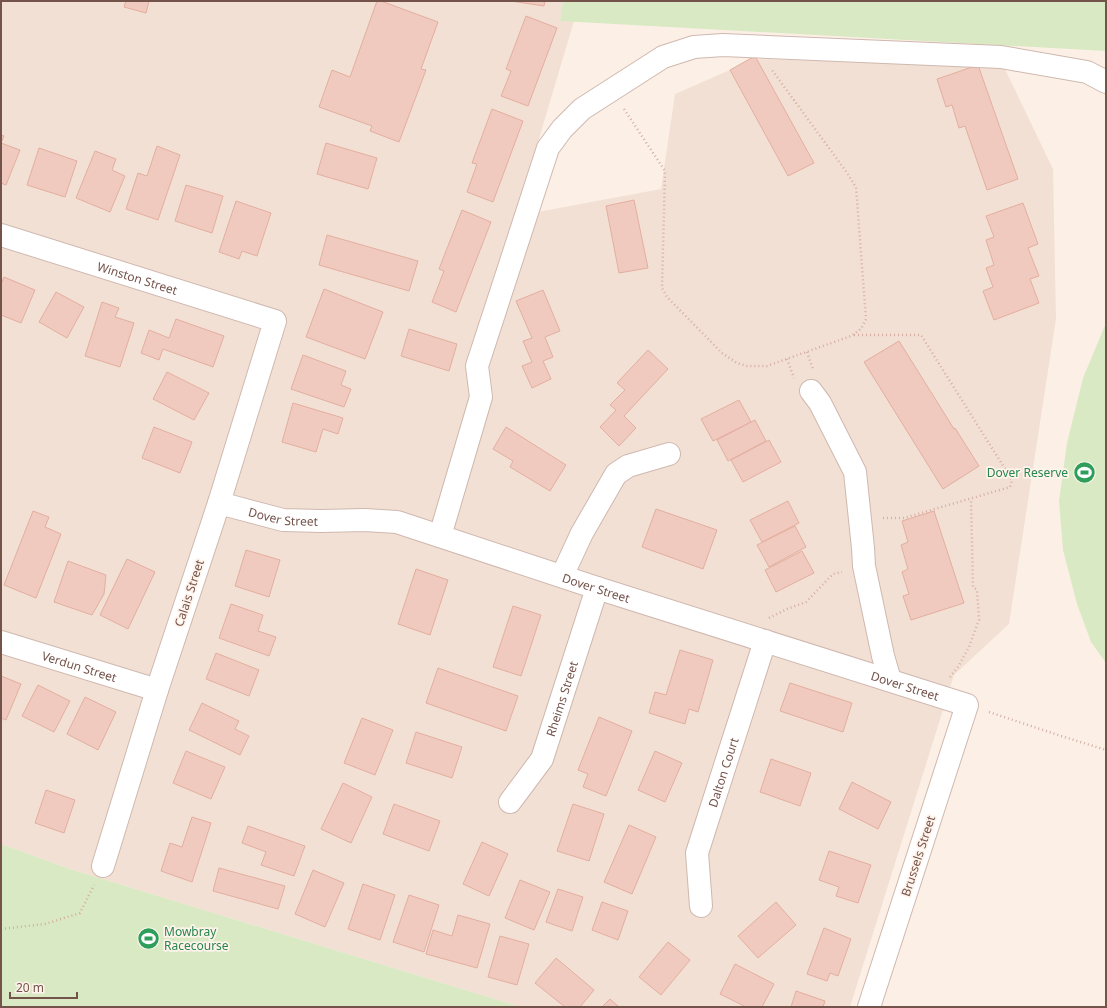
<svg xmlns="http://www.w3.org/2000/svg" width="1107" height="1008" font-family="'Noto Sans',sans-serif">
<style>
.residential{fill:#f3e0d4}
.green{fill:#d9e9c4}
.building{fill:#f0cabe;stroke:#e3ae9f}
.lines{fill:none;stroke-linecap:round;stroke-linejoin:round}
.minor-casing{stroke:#cfb8af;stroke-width:24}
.path{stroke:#d5ada1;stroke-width:2.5;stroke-dasharray:1 3;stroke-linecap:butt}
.minor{stroke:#fff;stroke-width:22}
.labels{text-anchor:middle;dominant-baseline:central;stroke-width:3.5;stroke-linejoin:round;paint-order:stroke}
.street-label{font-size:12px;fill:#74534b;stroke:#fff4ec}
.leisure-label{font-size:12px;fill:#27864d;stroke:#fff4ec;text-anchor:end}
</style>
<rect width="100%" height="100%" fill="#fcf0e6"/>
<!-- residential -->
<path class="residential" d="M 1,1 L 563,1 L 560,21 L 574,21 L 516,216 L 661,189 L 675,94 L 755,59 L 978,65 L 1005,69 L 1053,169 L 1056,319 L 1009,624 L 954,675 L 850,1007 L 521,1007 L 70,869 L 1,844 Z"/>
<!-- green -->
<g class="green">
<path d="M 563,1 L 1106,1 L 1106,51 L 560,21 Z"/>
<path d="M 1106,323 L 1106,663 L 1091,642 L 1077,604 L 1063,550 L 1059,501 L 1067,443 L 1083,378 Z"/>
<path d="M 1,844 L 70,869 L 521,1007 L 1,1007 Z"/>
</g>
<!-- building -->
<g class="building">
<path d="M 126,1 L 149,1 L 146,13 L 124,7 Z"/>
<path d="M 377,1 L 381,1 L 438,22 L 421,69 L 426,70 L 399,142 L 370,131 L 372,126 L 319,107 L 332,70 L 350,77 Z"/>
<path d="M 511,1 L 545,1 L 544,6 Z"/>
<path d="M 526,16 L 557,28 L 528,106 L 501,96 L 511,71 L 506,69 Z"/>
<path d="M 755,56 L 814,163 L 788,176 L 730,70 Z"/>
<path d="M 978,65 L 1018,179 L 987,190 L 965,126 L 959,128 L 952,105 L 946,107 L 937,79 Z"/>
<path d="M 492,109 L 523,121 L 493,202 L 467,192 L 477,164 L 472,163 Z"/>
<path d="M 1,135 L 4,136 L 1,143 L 20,150 L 6,185 L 1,183 Z"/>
<path d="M 326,143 L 377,158 L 368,189 L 317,174 Z"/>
<path d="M 157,146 L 180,155 L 158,220 L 126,209 L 138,173 L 147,176 Z"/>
<path d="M 39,148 L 77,161 L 65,197 L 27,185 Z"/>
<path d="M 95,151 L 116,159 L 112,170 L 125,176 L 110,212 L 76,198 Z"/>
<path d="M 186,185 L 223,196 L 212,233 L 175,221 Z"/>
<path d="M 634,200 L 648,268 L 619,273 L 606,206 Z"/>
<path d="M 236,201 L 271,213 L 257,256 L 242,251 L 239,259 L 219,252 Z"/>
<path d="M 1023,203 L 1038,244 L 1028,248 L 1039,276 L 1030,279 L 1039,303 L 994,320 L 983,291 L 993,287 L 986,268 L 994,265 L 986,240 L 994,237 L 986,216 Z"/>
<path d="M 462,210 L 491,222 L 456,312 L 432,302 L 444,271 L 439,269 Z"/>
<path d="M 327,235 L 418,261 L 409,291 L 319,265 Z"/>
<path d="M 4,277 L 35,290 L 21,323 L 1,315 L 1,284 Z"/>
<path d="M 324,289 L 383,312 L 365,359 L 306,337 Z"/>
<path d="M 543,290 L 560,331 L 545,337 L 553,357 L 543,361 L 551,379 L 532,388 L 522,366 L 532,362 L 523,341 L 532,338 L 516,301 Z"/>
<path d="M 56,292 L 84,307 L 67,338 L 39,322 Z"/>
<path d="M 102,302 L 119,308 L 115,317 L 134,323 L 120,367 L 85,356 Z"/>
<path d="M 176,319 L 224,336 L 213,367 L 163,349 L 159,360 L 141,353 L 149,330 L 169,338 Z"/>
<path d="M 409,329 L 457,344 L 449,371 L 401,356 Z"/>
<path d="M 899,341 L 954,429 L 955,428 L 979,466 L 943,489 L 864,362 Z"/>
<path d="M 648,350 L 668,369 L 624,416 L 636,428 L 619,446 L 600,427 L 616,410 L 610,405 L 625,390 L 617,383 Z"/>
<path d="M 303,355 L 346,371 L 341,385 L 351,389 L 344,407 L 291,389 Z"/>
<path d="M 167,372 L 209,393 L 194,420 L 153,399 Z"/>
<path d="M 739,400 L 751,422 L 713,441 L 701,419 Z"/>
<path d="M 293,403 L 343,418 L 338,434 L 323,429 L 316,452 L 282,442 Z"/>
<path d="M 755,420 L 766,441 L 728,461 L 717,440 Z"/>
<path d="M 154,427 L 192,442 L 180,473 L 142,458 Z"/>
<path d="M 506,427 L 566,465 L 550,491 L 510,467 L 513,461 L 493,449 Z"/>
<path d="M 769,440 L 781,462 L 743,482 L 731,460 Z"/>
<path d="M 788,501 L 799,523 L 762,542 L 750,520 Z"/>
<path d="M 656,509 L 717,530 L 703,569 L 642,547 Z"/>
<path d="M 33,511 L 49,517 L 45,527 L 61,534 L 36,598 L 4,585 Z"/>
<path d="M 934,511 L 964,603 L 911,620 L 903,596 L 909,594 L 902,572 L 908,569 L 901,545 L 908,542 L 902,521 Z"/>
<path d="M 795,526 L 806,547 L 769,567 L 757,545 Z"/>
<path d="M 246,550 L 280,560 L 269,597 L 235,586 Z"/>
<path d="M 802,551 L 814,573 L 776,592 L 765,570 Z"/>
<path d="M 127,559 L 155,572 L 128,629 L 100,615 Z"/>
<path d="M 68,561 L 106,575 L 104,594 L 92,615 L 54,602 Z"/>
<path d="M 416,569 L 448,580 L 430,635 L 398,624 Z"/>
<path d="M 231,604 L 263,615 L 258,631 L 276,637 L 269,656 L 219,638 Z"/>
<path d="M 513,606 L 541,615 L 521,676 L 493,667 Z"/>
<path d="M 680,650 L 713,660 L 698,712 L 689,709 L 685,724 L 649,713 L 655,692 L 666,695 Z"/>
<path d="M 216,653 L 259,670 L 249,696 L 206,679 Z"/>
<path d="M 438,668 L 518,696 L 506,731 L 426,703 Z"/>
<path d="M 1,676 L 21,684 L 6,720 L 1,718 Z"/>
<path d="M 790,683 L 852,703 L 843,732 L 780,711 Z"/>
<path d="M 38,685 L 70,701 L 54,732 L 22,716 Z"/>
<path d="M 85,697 L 116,712 L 98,750 L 67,734 Z"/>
<path d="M 202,703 L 239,721 L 235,729 L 249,736 L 240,755 L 189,730 Z"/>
<path d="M 599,717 L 632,731 L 606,796 L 583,787 L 588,774 L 578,770 Z"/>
<path d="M 362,718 L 393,730 L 375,775 L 344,763 Z"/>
<path d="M 416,732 L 462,747 L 452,778 L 406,763 Z"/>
<path d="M 186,751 L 225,767 L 211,799 L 173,783 Z"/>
<path d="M 655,751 L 682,763 L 665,802 L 638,790 Z"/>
<path d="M 771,759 L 811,773 L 800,806 L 760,792 Z"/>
<path d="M 852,782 L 891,802 L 878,829 L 839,809 Z"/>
<path d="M 343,783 L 372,797 L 351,843 L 321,829 Z"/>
<path d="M 46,790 L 75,800 L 64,833 L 35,823 Z"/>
<path d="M 394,804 L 440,821 L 429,851 L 383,834 Z"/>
<path d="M 573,804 L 604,814 L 589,861 L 557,851 Z"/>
<path d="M 192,817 L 211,823 L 192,882 L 161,871 L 170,843 L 182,847 Z"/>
<path d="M 629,825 L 656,837 L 632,894 L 604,882 Z"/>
<path d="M 248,826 L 305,846 L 294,876 L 261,865 L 266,852 L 242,843 Z"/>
<path d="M 482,842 L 508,854 L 489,896 L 463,884 Z"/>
<path d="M 829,851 L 871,865 L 858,903 L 836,896 L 839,887 L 819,880 Z"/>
<path d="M 219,868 L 285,886 L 278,909 L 213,891 Z"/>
<path d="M 313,870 L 344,883 L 325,927 L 295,914 Z"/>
<path d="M 520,880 L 550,892 L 534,930 L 505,918 Z"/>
<path d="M 363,884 L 395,895 L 380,940 L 348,929 Z"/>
<path d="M 558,889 L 583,897 L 572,931 L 546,922 Z"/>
<path d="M 409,895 L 439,905 L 424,952 L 393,942 Z"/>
<path d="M 602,902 L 628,911 L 618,940 L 592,930 Z"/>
<path d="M 776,902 L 796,925 L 758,958 L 738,936 Z"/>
<path d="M 458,915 L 490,924 L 477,968 L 426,954 L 433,930 L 452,936 Z"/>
<path d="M 824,928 L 851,939 L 838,976 L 830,973 L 827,981 L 807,974 Z"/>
<path d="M 500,936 L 529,944 L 517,985 L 488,977 Z"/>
<path d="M 668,942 L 690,960 L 661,995 L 639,977 Z"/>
<path d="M 556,958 L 594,990 L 580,1007 L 565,1007 L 535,983 Z"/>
<path d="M 735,964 L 774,984 L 762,1007 L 746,1007 L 720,994 Z"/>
<path d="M 796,991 L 825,1001 L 823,1007 L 791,1007 Z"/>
<path d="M 610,999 L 619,1007 L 602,1007 Z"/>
</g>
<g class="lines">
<defs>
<g id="minor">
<path id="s1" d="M 1,235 L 275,321 L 219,503 L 157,690 L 103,866"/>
<path d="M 811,391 L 820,403 L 855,472 L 863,548 L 864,566 L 883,656 L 890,680"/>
<path id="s2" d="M 219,503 L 283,520 L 321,521 L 365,520 L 397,522 L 597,588 L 967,705 L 869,1007"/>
<path d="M 440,536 L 481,397 L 477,366 L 548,148 L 562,129 L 582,109 L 663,57 L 694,47 L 723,45 L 1001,57 L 1087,72 L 1106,82"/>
<path d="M 562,576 L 582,533 L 616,474 L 628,466 L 669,454"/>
<path id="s3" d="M 1,642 L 157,690"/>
<path id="s4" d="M 510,802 L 542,759 L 597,588"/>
<path id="s5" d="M 701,906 L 697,853 L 765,641"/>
</g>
</defs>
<!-- minor casing -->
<use href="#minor" class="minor-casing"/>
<!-- path -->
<g class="path">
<path d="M 624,109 L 665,171 L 662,288 L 667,297 L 722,353 L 737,363 L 747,366 L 767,366 L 851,336 L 861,329 L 866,319 L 856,187 L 845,170 L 772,70"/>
<path d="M 854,335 L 921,335 L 1012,480 L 1010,487 L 904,518 L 881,518"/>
<path d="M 807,352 L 813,369"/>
<path d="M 787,359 L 794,378"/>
<path d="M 769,618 L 787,609 L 806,602 L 833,574 L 842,572"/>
<path d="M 950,677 L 958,667 L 969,647 L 979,620 L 977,590 L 973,587 L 971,499"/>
<path d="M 989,712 L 1058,735 L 1106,750"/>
<path d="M 1,929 L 45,924 L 80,913 L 94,885"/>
</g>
<!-- minor -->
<use href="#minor" class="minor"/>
</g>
<!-- icons -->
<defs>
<symbol id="stadium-disc" viewBox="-11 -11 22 22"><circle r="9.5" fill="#2e9e5b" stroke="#fff4ec"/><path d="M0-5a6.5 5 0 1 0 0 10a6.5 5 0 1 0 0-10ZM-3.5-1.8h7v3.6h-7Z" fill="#fff"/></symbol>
</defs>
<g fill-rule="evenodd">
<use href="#stadium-disc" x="1072" y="460" width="25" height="25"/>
<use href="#stadium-disc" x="136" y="926" width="25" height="25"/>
</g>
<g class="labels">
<!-- street labels -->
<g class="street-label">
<text stroke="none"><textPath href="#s1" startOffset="143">Winston Street</textPath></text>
<text stroke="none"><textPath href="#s2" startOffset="66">Dover Street</textPath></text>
<text stroke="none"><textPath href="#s2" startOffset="390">Dover Street</textPath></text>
<text transform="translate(189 593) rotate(-72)">Calais Street</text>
<text stroke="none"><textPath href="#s3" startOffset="82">Verdun Street</textPath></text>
<text stroke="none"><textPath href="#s2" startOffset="714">Dover Street</textPath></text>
<text stroke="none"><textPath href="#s4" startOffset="117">Rheims Street</textPath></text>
<text stroke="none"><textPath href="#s5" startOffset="138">Dalton Court</textPath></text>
<text transform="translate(918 856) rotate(-72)">Brussels Street</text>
</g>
<!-- leisure labels -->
<g class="leisure-label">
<text x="1068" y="472">Dover Reserve</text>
<text x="164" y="931" text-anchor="start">Mowbray<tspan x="164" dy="14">Racecourse</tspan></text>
</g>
</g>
<!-- border -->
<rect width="1107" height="1008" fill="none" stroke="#74534b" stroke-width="4"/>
<!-- scale -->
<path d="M10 992v6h67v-6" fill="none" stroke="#74534b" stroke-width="2"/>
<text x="16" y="992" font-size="12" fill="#74534b" stroke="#fff4ec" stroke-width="3" paint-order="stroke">20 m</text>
</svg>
